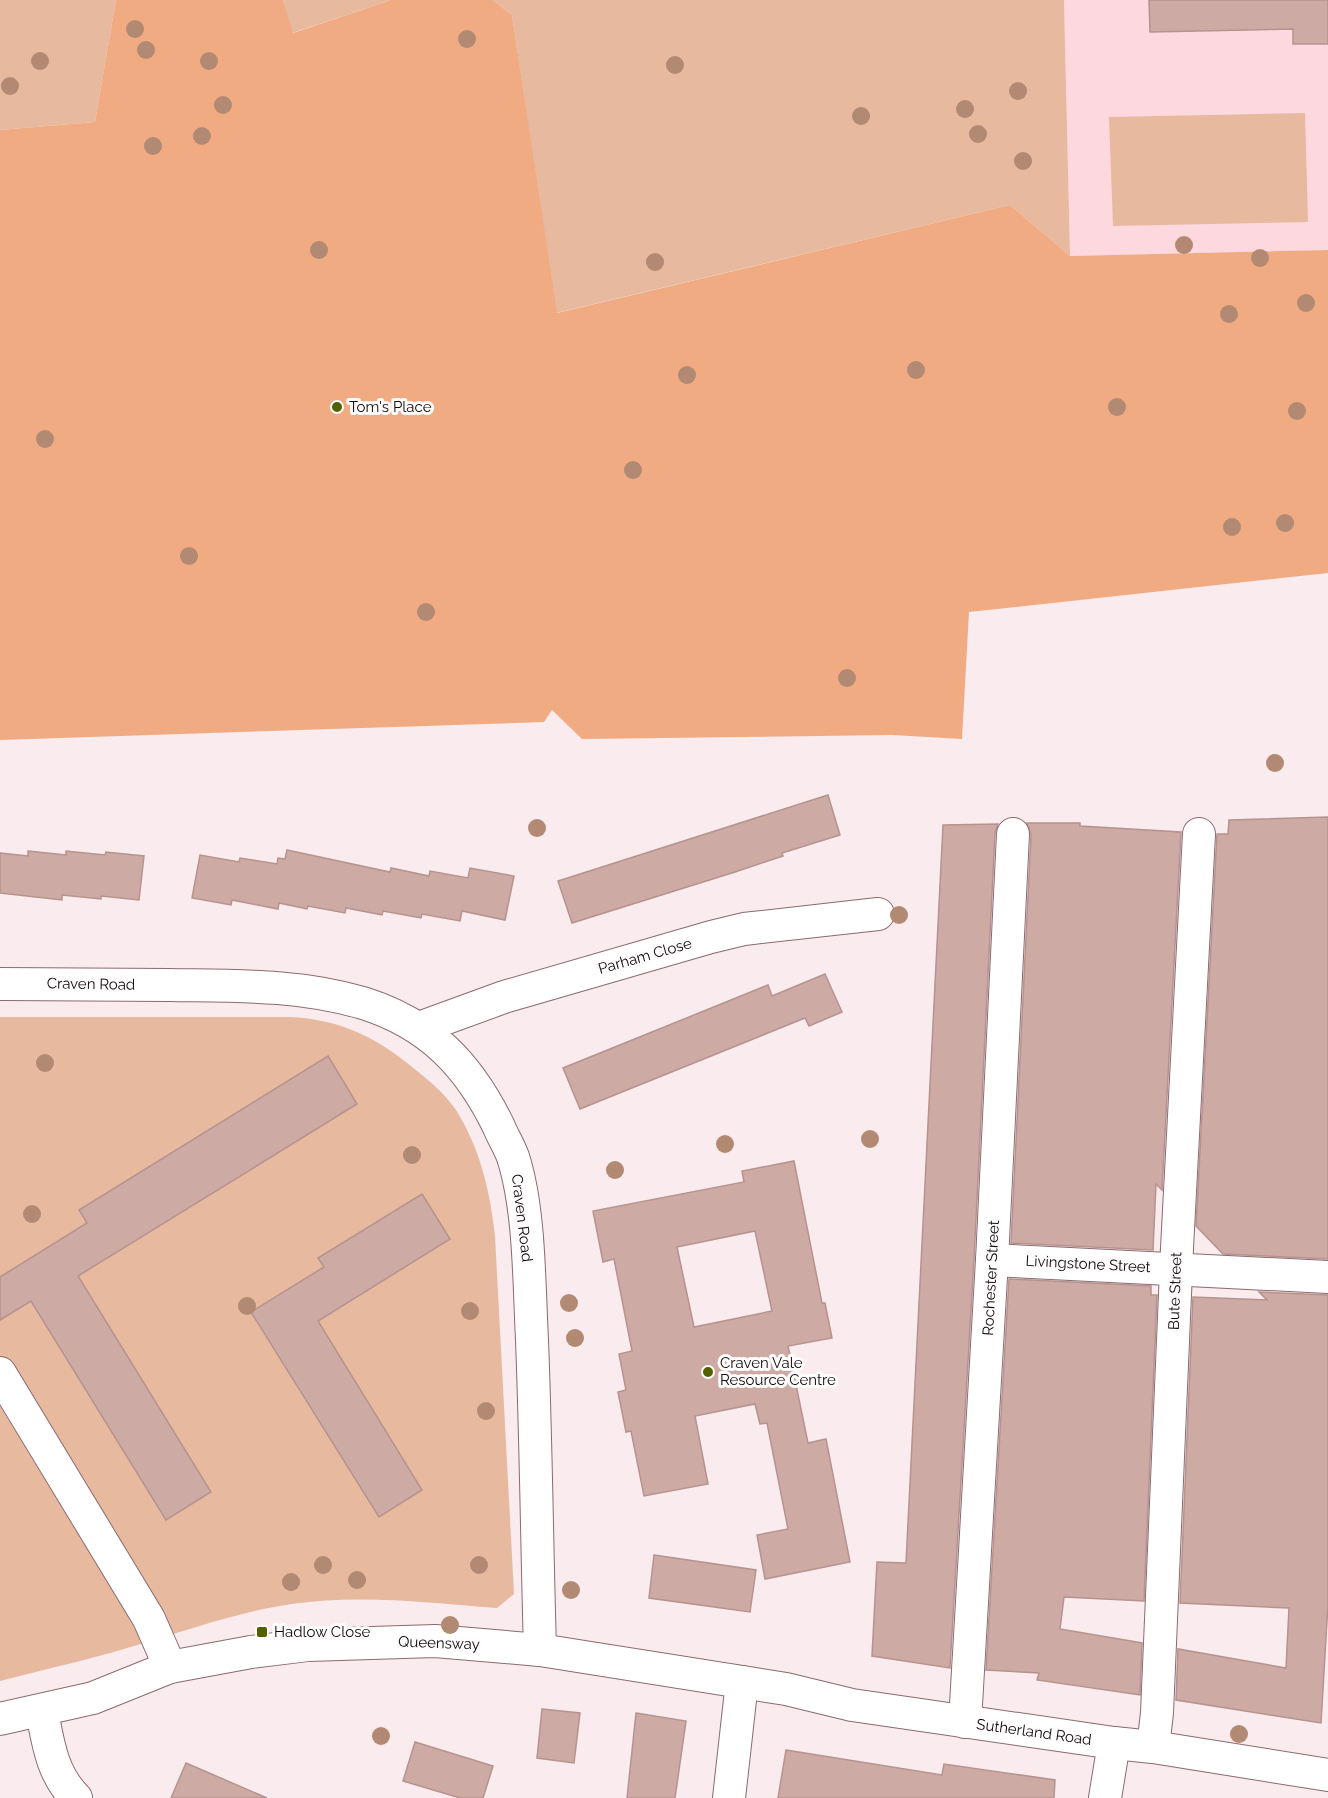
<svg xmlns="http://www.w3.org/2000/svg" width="1328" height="1798" font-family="Raleway,sans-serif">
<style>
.built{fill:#fdd8df}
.green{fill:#e7b99f}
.forest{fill:#f1ab83}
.building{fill:#ceaaa5;stroke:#b6938e;stroke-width:1.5;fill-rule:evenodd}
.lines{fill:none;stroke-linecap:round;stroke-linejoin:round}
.minor-casing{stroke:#8a6a70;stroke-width:34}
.minor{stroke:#fff;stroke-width:32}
.tree{fill:#b28972}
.poi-dot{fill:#526000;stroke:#fdfdfd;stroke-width:2}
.labels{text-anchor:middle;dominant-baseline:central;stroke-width:6;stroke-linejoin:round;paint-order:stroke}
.poi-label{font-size:15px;fill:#13080a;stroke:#fdfdfd;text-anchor:start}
.street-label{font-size:15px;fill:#13080a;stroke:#fdfdfd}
</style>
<rect width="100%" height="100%" fill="#faebee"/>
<!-- built -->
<path class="built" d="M 1064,0 L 1328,0 L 1328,250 L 1070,256 Z"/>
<!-- green -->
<g class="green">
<path d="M 0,0 L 116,0 L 95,122 L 0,130 Z"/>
<path d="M 283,0 L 391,0 L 292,33 Z"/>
<path d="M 493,0 L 1064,0 L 1070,256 L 1010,205 L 556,313 L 512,15 Z"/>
<path d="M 1305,113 L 1308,222 L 1113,226 L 1109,117 Z"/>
<path d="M 0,1017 L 289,1017 C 341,1019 378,1038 417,1071 C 431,1082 446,1095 456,1110 C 480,1148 490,1191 495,1236 L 514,1594 L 497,1608 C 429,1603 360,1594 292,1604 C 243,1611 197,1627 150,1641 C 101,1657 50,1668 0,1681 Z"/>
</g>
<!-- forest -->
<path class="forest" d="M 116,0 L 283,0 L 293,33 L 391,0 L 493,0 L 512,15 L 557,313 L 1010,205 L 1070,256 L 1328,250 L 1328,573 L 969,612 L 962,739 L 892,735 L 582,739 L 552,710 L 544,722 L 0,740 L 0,130 L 95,122 Z"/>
<!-- building -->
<g class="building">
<path d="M 1149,0 L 1328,0 L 1328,44 L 1293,44 L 1293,29 L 1150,32 Z"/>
<path d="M 828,795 L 840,835 L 782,853 L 783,856 L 735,872 L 572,923 L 558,881 Z"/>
<path d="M 1328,817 L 1328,1259 L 1223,1254 L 1196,1226 L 1217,834 L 1228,834 L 1229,820 Z"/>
<path d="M 1027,823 L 1080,823 L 1080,826 L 1181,832 L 1162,1190 L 1156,1184 L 1153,1250 L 1011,1243 L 1031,835 Z"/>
<path d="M 998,824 L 995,833 L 974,1259 L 950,1668 L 872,1656 L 876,1580 L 877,1562 L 906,1563 L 943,825 Z"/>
<path d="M 287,850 L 390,872 L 391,868 L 429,876 L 430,871 L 468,878 L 470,868 L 514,876 L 505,920 L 462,911 L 460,921 L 422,914 L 421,918 L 383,911 L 382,915 L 346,908 L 345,913 L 308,906 L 307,909 L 279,903 L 278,909 L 232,900 L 231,905 L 192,898 L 200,855 L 239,862 L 240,858 L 277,864 L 278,858 L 285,859 Z"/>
<path d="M 28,851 L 66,855 L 66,851 L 105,855 L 106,852 L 144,856 L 139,900 L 101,896 L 101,899 L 62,895 L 62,900 L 0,893 L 0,853 L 28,856 Z"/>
<path d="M 825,974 L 842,1012 L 809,1026 L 805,1018 L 580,1109 L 563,1068 L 768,985 L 772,996 Z"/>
<path d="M 328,1056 L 357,1104 L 78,1276 L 211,1492 L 166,1520 L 31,1301 L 0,1320 L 0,1277 L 87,1223 L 79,1210 Z"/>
<path d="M 794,1161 L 822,1303 L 825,1303 L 832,1338 L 788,1346 L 808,1443 L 826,1439 L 850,1562 L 765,1579 L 757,1535 L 788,1529 L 767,1423 L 760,1424 L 755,1404 L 695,1416 L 708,1484 L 644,1496 L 631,1431 L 626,1432 L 618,1392 L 626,1390 L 619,1354 L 632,1351 L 614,1259 L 603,1262 L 593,1211 L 744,1182 L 742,1171 ZM 755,1231 L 772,1311 L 694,1327 L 677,1247 Z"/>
<path d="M 422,1194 L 450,1239 L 318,1321 L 422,1490 L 379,1517 L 251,1312 L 324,1267 L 318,1258 Z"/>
<path d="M 1009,1279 L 1151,1286 L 1151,1295 L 1157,1295 L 1144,1601 L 1064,1597 L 1060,1629 L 1142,1643 L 1140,1695 L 1037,1680 L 1039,1673 L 986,1670 Z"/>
<path d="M 1259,1292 L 1328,1295 L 1328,1604 L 1321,1723 L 1176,1700 L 1178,1649 L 1286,1668 L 1289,1608 L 1180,1603 L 1193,1297 L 1267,1300 Z"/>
<path d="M 654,1555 L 756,1570 L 750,1612 L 649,1598 Z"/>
<path d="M 542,1709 L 580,1713 L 574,1763 L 537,1758 Z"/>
<path d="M 636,1713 L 686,1721 L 675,1798 L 627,1798 Z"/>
<path d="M 415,1742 L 493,1766 L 483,1798 L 460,1798 L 403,1781 Z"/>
<path d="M 786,1750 L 942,1775 L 944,1764 L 1055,1780 L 1054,1798 L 778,1798 Z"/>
<path d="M 186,1763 L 267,1798 L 171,1798 Z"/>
</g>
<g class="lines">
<defs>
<g id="minor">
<path d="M 0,984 C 56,984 112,985 169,985 C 235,986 298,984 363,1003 C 430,1024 469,1065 499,1127 C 503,1137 509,1146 513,1157 C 530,1210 529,1284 532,1340 C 536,1443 537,1547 540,1650"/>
<path d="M 419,1028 L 504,997 L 711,937 L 744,929 L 878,914"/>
<path d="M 992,1260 L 1328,1277"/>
<path d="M 0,1373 L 149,1619 L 170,1667"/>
<path d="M 42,1712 C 48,1743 52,1774 76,1798"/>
<path d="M 0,1719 L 93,1698 L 170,1667 L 251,1652 L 308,1645 L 435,1641 L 540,1650 L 786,1689 L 852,1705 L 1114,1743 L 1153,1747 L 1328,1775"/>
<path d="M 965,1722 L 992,1260 L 1013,834"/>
<path d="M 1153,1747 L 1157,1713 L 1177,1248 L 1199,834"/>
<path d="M 729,1798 L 742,1682"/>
<path d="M 1105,1798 L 1114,1743"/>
</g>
</defs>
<!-- minor casing -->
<use href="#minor" class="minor-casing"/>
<!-- minor -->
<use href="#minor" class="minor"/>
</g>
<!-- trees -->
<g class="tree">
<circle cx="135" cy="29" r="9"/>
<circle cx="467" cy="39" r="9"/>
<circle cx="146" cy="50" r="9"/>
<circle cx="40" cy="61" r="9"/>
<circle cx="209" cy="61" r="9"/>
<circle cx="675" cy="65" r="9"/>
<circle cx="10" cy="86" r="9"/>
<circle cx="1018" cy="91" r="9"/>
<circle cx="223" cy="105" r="9"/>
<circle cx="965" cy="109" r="9"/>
<circle cx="861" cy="116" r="9"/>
<circle cx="978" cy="134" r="9"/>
<circle cx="202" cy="136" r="9"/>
<circle cx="153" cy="146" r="9"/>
<circle cx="1023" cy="161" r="9"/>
<circle cx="1184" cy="245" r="9"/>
<circle cx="319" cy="250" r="9"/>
<circle cx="1260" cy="258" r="9"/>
<circle cx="655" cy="262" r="9"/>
<circle cx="1306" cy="303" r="9"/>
<circle cx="1229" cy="314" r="9"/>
<circle cx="916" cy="370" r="9"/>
<circle cx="687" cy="375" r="9"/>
<circle cx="1117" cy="407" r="9"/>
<circle cx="1297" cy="411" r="9"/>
<circle cx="45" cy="439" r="9"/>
<circle cx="633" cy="470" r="9"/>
<circle cx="1285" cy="523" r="9"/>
<circle cx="1232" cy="527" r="9"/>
<circle cx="189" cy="556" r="9"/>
<circle cx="426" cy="612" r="9"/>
<circle cx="847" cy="678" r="9"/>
<circle cx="1275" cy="763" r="9"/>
<circle cx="537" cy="828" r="9"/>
<circle cx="899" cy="915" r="9"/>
<circle cx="45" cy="1063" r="9"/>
<circle cx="870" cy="1139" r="9"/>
<circle cx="725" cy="1144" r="9"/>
<circle cx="412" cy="1155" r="9"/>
<circle cx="615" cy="1170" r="9"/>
<circle cx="32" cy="1214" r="9"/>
<circle cx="569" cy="1303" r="9"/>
<circle cx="247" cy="1306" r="9"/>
<circle cx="470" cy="1311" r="9"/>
<circle cx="575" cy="1338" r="9"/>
<circle cx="486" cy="1411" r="9"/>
<circle cx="323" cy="1565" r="9"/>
<circle cx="479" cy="1565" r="9"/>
<circle cx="357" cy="1580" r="9"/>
<circle cx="291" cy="1582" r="9"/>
<circle cx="571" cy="1590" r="9"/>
<circle cx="450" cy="1625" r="9"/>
<circle cx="1239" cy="1734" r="9"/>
<circle cx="381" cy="1736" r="9"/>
</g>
<!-- markers -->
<g class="poi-dot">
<circle cx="337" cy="407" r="6"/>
<circle cx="708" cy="1372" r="6"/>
<rect x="256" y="1626" width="12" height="12" rx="3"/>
</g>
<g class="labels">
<!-- poi labels -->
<g class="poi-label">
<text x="349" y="407">Tom's Place</text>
<text x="720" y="1363">Craven Vale<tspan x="720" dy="17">Resource Centre</tspan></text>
<text x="274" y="1632">Hadlow Close</text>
</g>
<!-- street labels -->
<g class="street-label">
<text transform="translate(645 956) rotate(-16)">Parham Close</text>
<text transform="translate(91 984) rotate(1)">Craven Road</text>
<text transform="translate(522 1218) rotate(83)">Craven Road</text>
<text transform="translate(1088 1264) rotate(3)">Livingstone Street</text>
<text transform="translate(991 1278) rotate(-87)">Rochester Street</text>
<text transform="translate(1175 1291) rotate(-88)">Bute Street</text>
<text transform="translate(439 1643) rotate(2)">Queensway</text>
<text transform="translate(1034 1732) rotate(8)">Sutherland Road</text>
</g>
</g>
</svg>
